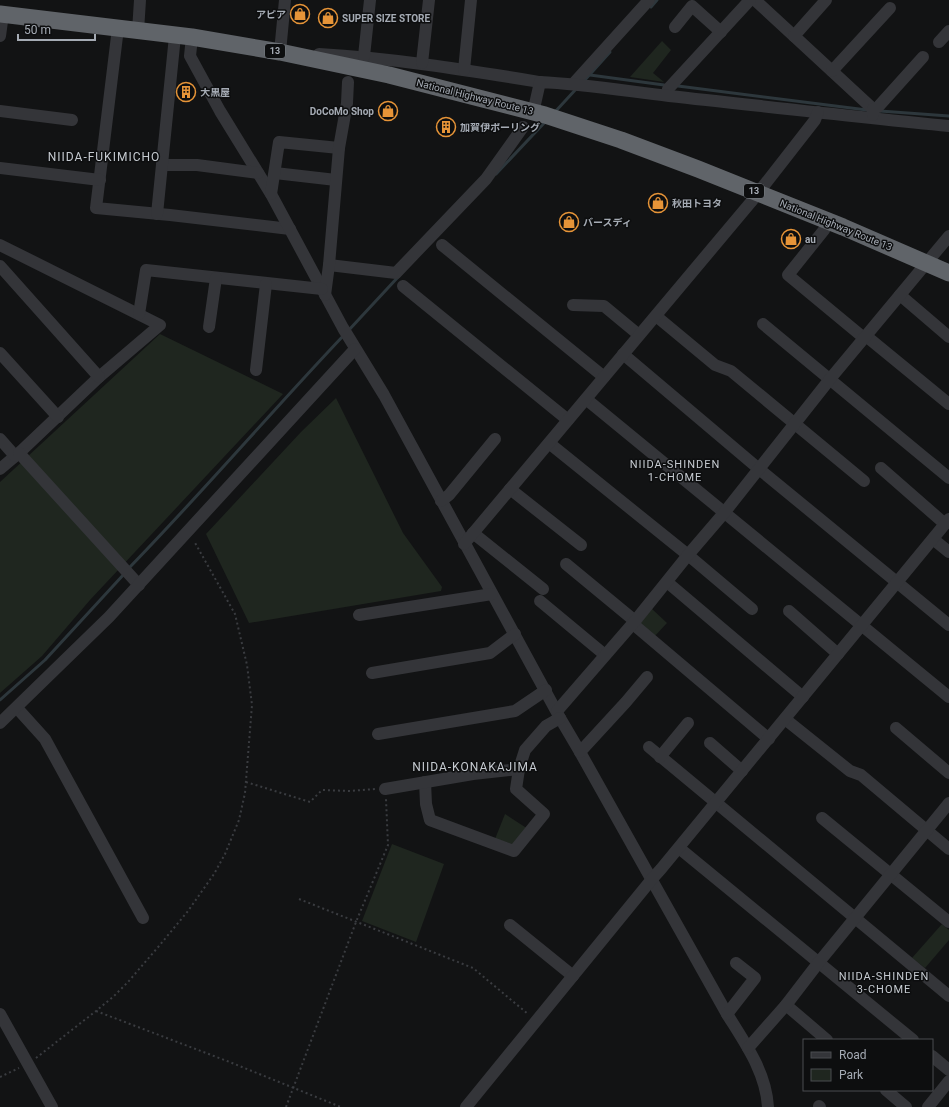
<svg xmlns="http://www.w3.org/2000/svg" width="949" height="1107" font-family="Roboto,'Noto Sans JP',sans-serif">
<style>
.green{fill:#1f261f}
.lines{fill:none;stroke-linecap:round;stroke-linejoin:round}
.stream{stroke:#2d373c;stroke-width:3}
.path{stroke:#3a3c40;stroke-width:2;stroke-dasharray:2 3;stroke-linecap:butt}
.minor{stroke:#343539;stroke-width:12}
.highway{stroke:#606469;stroke-width:17}
.labels{text-anchor:middle;dominant-baseline:central;stroke-width:3;stroke-linejoin:round;paint-order:stroke}
.shield{fill:#0d0e0f;stroke:#777c82;stroke-width:1}
.shield-label{font-size:9px;font-weight:bold;fill:#a5abb4}
.poi-label{font-size:10px;font-weight:bold;fill:#a5abb4;stroke:#0d0e0f;text-anchor:start}
.street-label{font-size:10px;fill:#a5abb4;stroke:#0d0e0f}
.neighbourhood-label{font-size:11px;letter-spacing:1px;fill:#c5cad0;stroke:#0d0e0f}
.quarter-label{font-size:12px;letter-spacing:1px;fill:#c5cad0;stroke:#0d0e0f}
</style>
<rect width="100%" height="100%" fill="#121314"/>
<!-- green -->
<g class="green">
<path d="M 662,41 L 671,50 L 653,73 L 664,82 L 630,77 Z"/>
<path d="M 160,334 L 283,394 L 90,600 L 42,656 L 0,693 L 0,482 Z"/>
<path d="M 336,398 L 403,533 L 442,587 L 441,591 L 249,623 L 206,534 L 301,432 Z"/>
<path d="M 651,608 L 667,623 L 653,638 L 641,627 L 641,619 Z"/>
<path d="M 505,814 L 528,829 L 516,845 L 495,839 Z"/>
<path d="M 392,844 L 444,864 L 416,942 L 362,921 Z"/>
<path d="M 942,924 L 949,930 L 949,940 L 925,968 L 912,958 Z"/>
</g>
<g class="lines">
<!-- stream -->
<g class="stream">
<path d="M 651,7 L 657,0"/>
<path d="M 590,75 L 664,85"/>
<path d="M 583,82 L 610,52"/>
<path d="M 678,86 L 867,110"/>
<path d="M 880,111 L 949,116"/>
<path d="M 554,113 L 577,88"/>
<path d="M 496,174 L 546,121"/>
<path d="M 348,331 L 399,276"/>
<path d="M 128,569 C 202,493 271,412 344,335"/>
<path d="M 0,700 L 45,660 L 125,573"/>
</g>
<!-- path -->
<g class="path">
<path d="M 246,782 L 310,802 L 322,790 L 350,791 L 375,789"/>
<path d="M 299,899 L 473,968 L 528,1014"/>
<path d="M 96,1011 L 227,1061 L 341,1107"/>
<path d="M 36,1058 L 96,1011 L 114,996 L 128,982 L 159,946 L 188,911 L 214,874 L 225,854 L 239,820 L 245,793 L 252,705 L 247,665 L 235,614 L 194,541"/>
<path d="M 0,1077 L 19,1068"/>
<path d="M 286,1107 L 356,922 L 388,845 L 386,799"/>
</g>
<!-- minor -->
<g class="minor">
<path d="M 285,0 L 280,52 L 287,52"/>
<path d="M 755,0 L 794,36"/>
<path d="M 826,0 L 794,36 L 873,109"/>
<path d="M 675,27 L 692,6 L 721,32"/>
<path d="M 118,28 L 96,208 L 170,215 L 290,229"/>
<path d="M 138,31 L 140,0"/>
<path d="M 0,36 L 3,14"/>
<path d="M 192,37 L 190,56 L 220,111 L 271,194 L 343,328 L 384,395 L 560,718 L 580,752 L 727,1014 C 745,1043 766,1072 768,1107"/>
<path d="M 939,42 L 949,31"/>
<path d="M 319,54 C 393,58 466,70 540,82"/>
<path d="M 364,56 L 370,0"/>
<path d="M 422,63 L 429,0"/>
<path d="M 464,70 L 471,0"/>
<path d="M 832,71 L 890,8"/>
<path d="M 574,83 L 649,0"/>
<path d="M 667,95 L 668,89 L 750,0"/>
<path d="M 0,111 L 72,120"/>
<path d="M 533,113 L 540,82 C 583,84 626,91 669,96 C 762,106 856,117 949,126"/>
<path d="M 873,115 L 873,109 L 878,107 L 923,57"/>
<path d="M 162,165 L 197,165 L 258,173"/>
<path d="M 0,168 L 100,180"/>
<path d="M 275,173 L 336,180"/>
<path d="M 271,194 L 279,142 L 339,148"/>
<path d="M 157,214 L 175,36"/>
<path d="M 828,221 L 824,230 L 788,275 L 864,338"/>
<path d="M 0,245 L 160,325 L 99,377 L 19,453 L 0,469"/>
<path d="M 442,245 L 604,377"/>
<path d="M 329,265 L 396,273 L 486,179 L 523,127"/>
<path d="M 0,266 L 99,377"/>
<path d="M 403,286 L 568,420"/>
<path d="M 325,295 L 329,265 L 339,148 L 347,103 L 348,82"/>
<path d="M 900,295 L 949,337"/>
<path d="M 573,305 L 604,306 L 639,335"/>
<path d="M 139,314 L 146,270 L 322,289"/>
<path d="M 656,316 L 715,365 L 731,371 L 864,481"/>
<path d="M 763,324 L 949,478"/>
<path d="M 209,327 L 216,278"/>
<path d="M 866,336 L 949,404"/>
<path d="M 0,353 L 58,417"/>
<path d="M 623,354 L 759,469 L 949,625"/>
<path d="M 256,370 L 266,284"/>
<path d="M 586,399 L 949,697"/>
<path d="M 0,439 L 15,456"/>
<path d="M 549,443 L 688,555 L 752,609"/>
<path d="M 19,453 L 139,585"/>
<path d="M 881,468 L 945,524"/>
<path d="M 510,489 L 581,545"/>
<path d="M 441,501 L 449,495 L 495,439"/>
<path d="M 473,533 L 543,589"/>
<path d="M 933,539 L 949,552"/>
<path d="M 464,544 L 751,202 L 815,120 L 818,112"/>
<path d="M 566,564 L 635,621"/>
<path d="M 667,582 L 803,697"/>
<path d="M 540,601 L 605,655"/>
<path d="M 789,611 L 838,654"/>
<path d="M 359,615 L 492,594"/>
<path d="M 633,624 L 769,739"/>
<path d="M 372,673 L 490,653 L 515,634"/>
<path d="M 17,708 L 45,739 L 143,918"/>
<path d="M 557,711 L 635,621 L 688,555 L 724,513 L 830,379 L 949,236"/>
<path d="M 785,719 L 850,771 L 861,775 L 949,849"/>
<path d="M 0,723 L 109,617 L 355,349"/>
<path d="M 896,728 L 949,773"/>
<path d="M 378,734 L 515,711 L 546,690"/>
<path d="M 710,743 L 742,771"/>
<path d="M 649,747 L 949,996"/>
<path d="M 580,752 L 626,702 L 647,677"/>
<path d="M 660,757 L 688,723"/>
<path d="M 425,782 L 426,804 L 430,820 L 514,851 L 544,814 L 516,789 L 519,769"/>
<path d="M 385,789 L 473,774 L 519,769 L 525,750 L 546,726 L 560,718"/>
<path d="M 822,818 L 949,922"/>
<path d="M 679,848 L 913,1040"/>
<path d="M 510,925 L 573,976"/>
<path d="M 786,1005 L 827,1040"/>
<path d="M 0,1014 L 52,1107"/>
<path d="M 727,1014 L 755,978 L 736,963"/>
<path d="M 748,1048 L 786,1005 L 819,962 L 949,803"/>
<path d="M 932,1056 L 949,1070"/>
<path d="M 886,1090 L 906,1107"/>
<path d="M 819,1106 L 820,1107"/>
<path d="M 466,1107 L 652,879 L 661,869 L 949,519"/>
<path d="M 928,1107 L 949,1081"/>
</g>
<!-- highway -->
<path class="highway" d="M 0,14 L 192,37 L 280,52 L 389,75 L 545,115 L 621,140 L 698,169 L 843,227 L 949,273"/>
</g>
<!-- icons -->
<defs>
<symbol id="shop-ring" viewBox="-11 -11 22 22"><circle r="9.5" fill="#0d0e0f" stroke="#e69438" stroke-width="1.5"/><path d="M-5-2.5h2.3a2.7 3.5 0 0 1 5.4 0H5L5.5 6h-11ZM-1.5-2.5h3a1.5 2.3 0 0 0-3 0Z" fill="#e69438"/></symbol>
<symbol id="building-ring" viewBox="-11 -11 22 22"><circle r="9.5" fill="#0d0e0f" stroke="#e69438" stroke-width="1.5"/><path d="M-4-6H4V6H1V3H-1V6H-4ZM-2.5-4.3h1.7v1.8h-1.7ZM.8-4.3h1.7v1.8H.8ZM-2.5-1h1.7V.8h-1.7ZM.8-1h1.7V.8H.8Z" fill="#e69438"/></symbol>
</defs>
<g fill-rule="evenodd">
<use href="#shop-ring" x="289" y="3" width="22" height="22"/>
<use href="#shop-ring" x="317" y="7" width="22" height="22"/>
<use href="#building-ring" x="175" y="81" width="22" height="22"/>
<use href="#shop-ring" x="377" y="100" width="22" height="22"/>
<use href="#building-ring" x="435" y="116" width="22" height="22"/>
<use href="#shop-ring" x="647" y="192" width="22" height="22"/>
<use href="#shop-ring" x="558" y="211" width="22" height="22"/>
<use href="#shop-ring" x="780" y="228" width="22" height="22"/>
</g>
<g class="labels">
<!-- shield labels -->
<g class="shield">
<rect x="265" y="44" width="20" height="14" rx="3"/>
<rect x="744" y="184" width="20" height="14" rx="3"/>
</g>
<g class="shield-label">
<text x="275" y="51">13</text>
<text x="754" y="191">13</text>
</g>
<!-- poi labels -->
<g class="poi-label">
<text x="286" y="14" text-anchor="end">アピア</text>
<text x="342" y="18">SUPER SIZE STORE</text>
<text x="200" y="92">大黒屋</text>
<text x="374" y="111" text-anchor="end">DoCoMo Shop</text>
<text x="460" y="127">加賀伊ポーリング</text>
<text x="672" y="203">秋田トヨタ</text>
<text x="583" y="222">バースディ</text>
<text x="805" y="239">au</text>
</g>
<!-- street labels -->
<g class="street-label">
<text transform="translate(475 97) rotate(14)">National Highway Route 13</text>
<text transform="translate(836 225) rotate(22)">National Highway Route 13</text>
</g>
<!-- neighbourhood labels -->
<g class="neighbourhood-label">
<text x="675" y="464">NIIDA-SHINDEN<tspan x="675" dy="13">1-CHOME</tspan></text>
<text x="884" y="976">NIIDA-SHINDEN<tspan x="884" dy="13">3-CHOME</tspan></text>
</g>
<!-- quarter labels -->
<g class="quarter-label">
<text x="104" y="157">NIIDA-FUKIMICHO</text>
<text x="475" y="767">NIIDA-KONAKAJIMA</text>
</g>
</g>
<!-- legend -->
<rect x="803" y="1039" width="130" height="52" fill="#0d0e0f" stroke="#4a4d51"/>
<rect x="811" y="1052" width="20" height="6" fill="#343539" stroke="#4a4d51"/>
<text x="839" y="1059" font-size="12" fill="#a5abb4">Road</text>
<rect x="811" y="1069" width="20" height="12" fill="#1f261f" stroke="#4a4d51"/>
<text x="839" y="1079" font-size="12" fill="#a5abb4">Park</text>
<!-- scale -->
<path d="M18 34v6h77v-6" fill="none" stroke="#a5abb4" stroke-width="2"/>
<text x="24" y="34" font-size="12" fill="#a5abb4" stroke="#0d0e0f" stroke-width="3" paint-order="stroke">50 m</text>
</svg>
